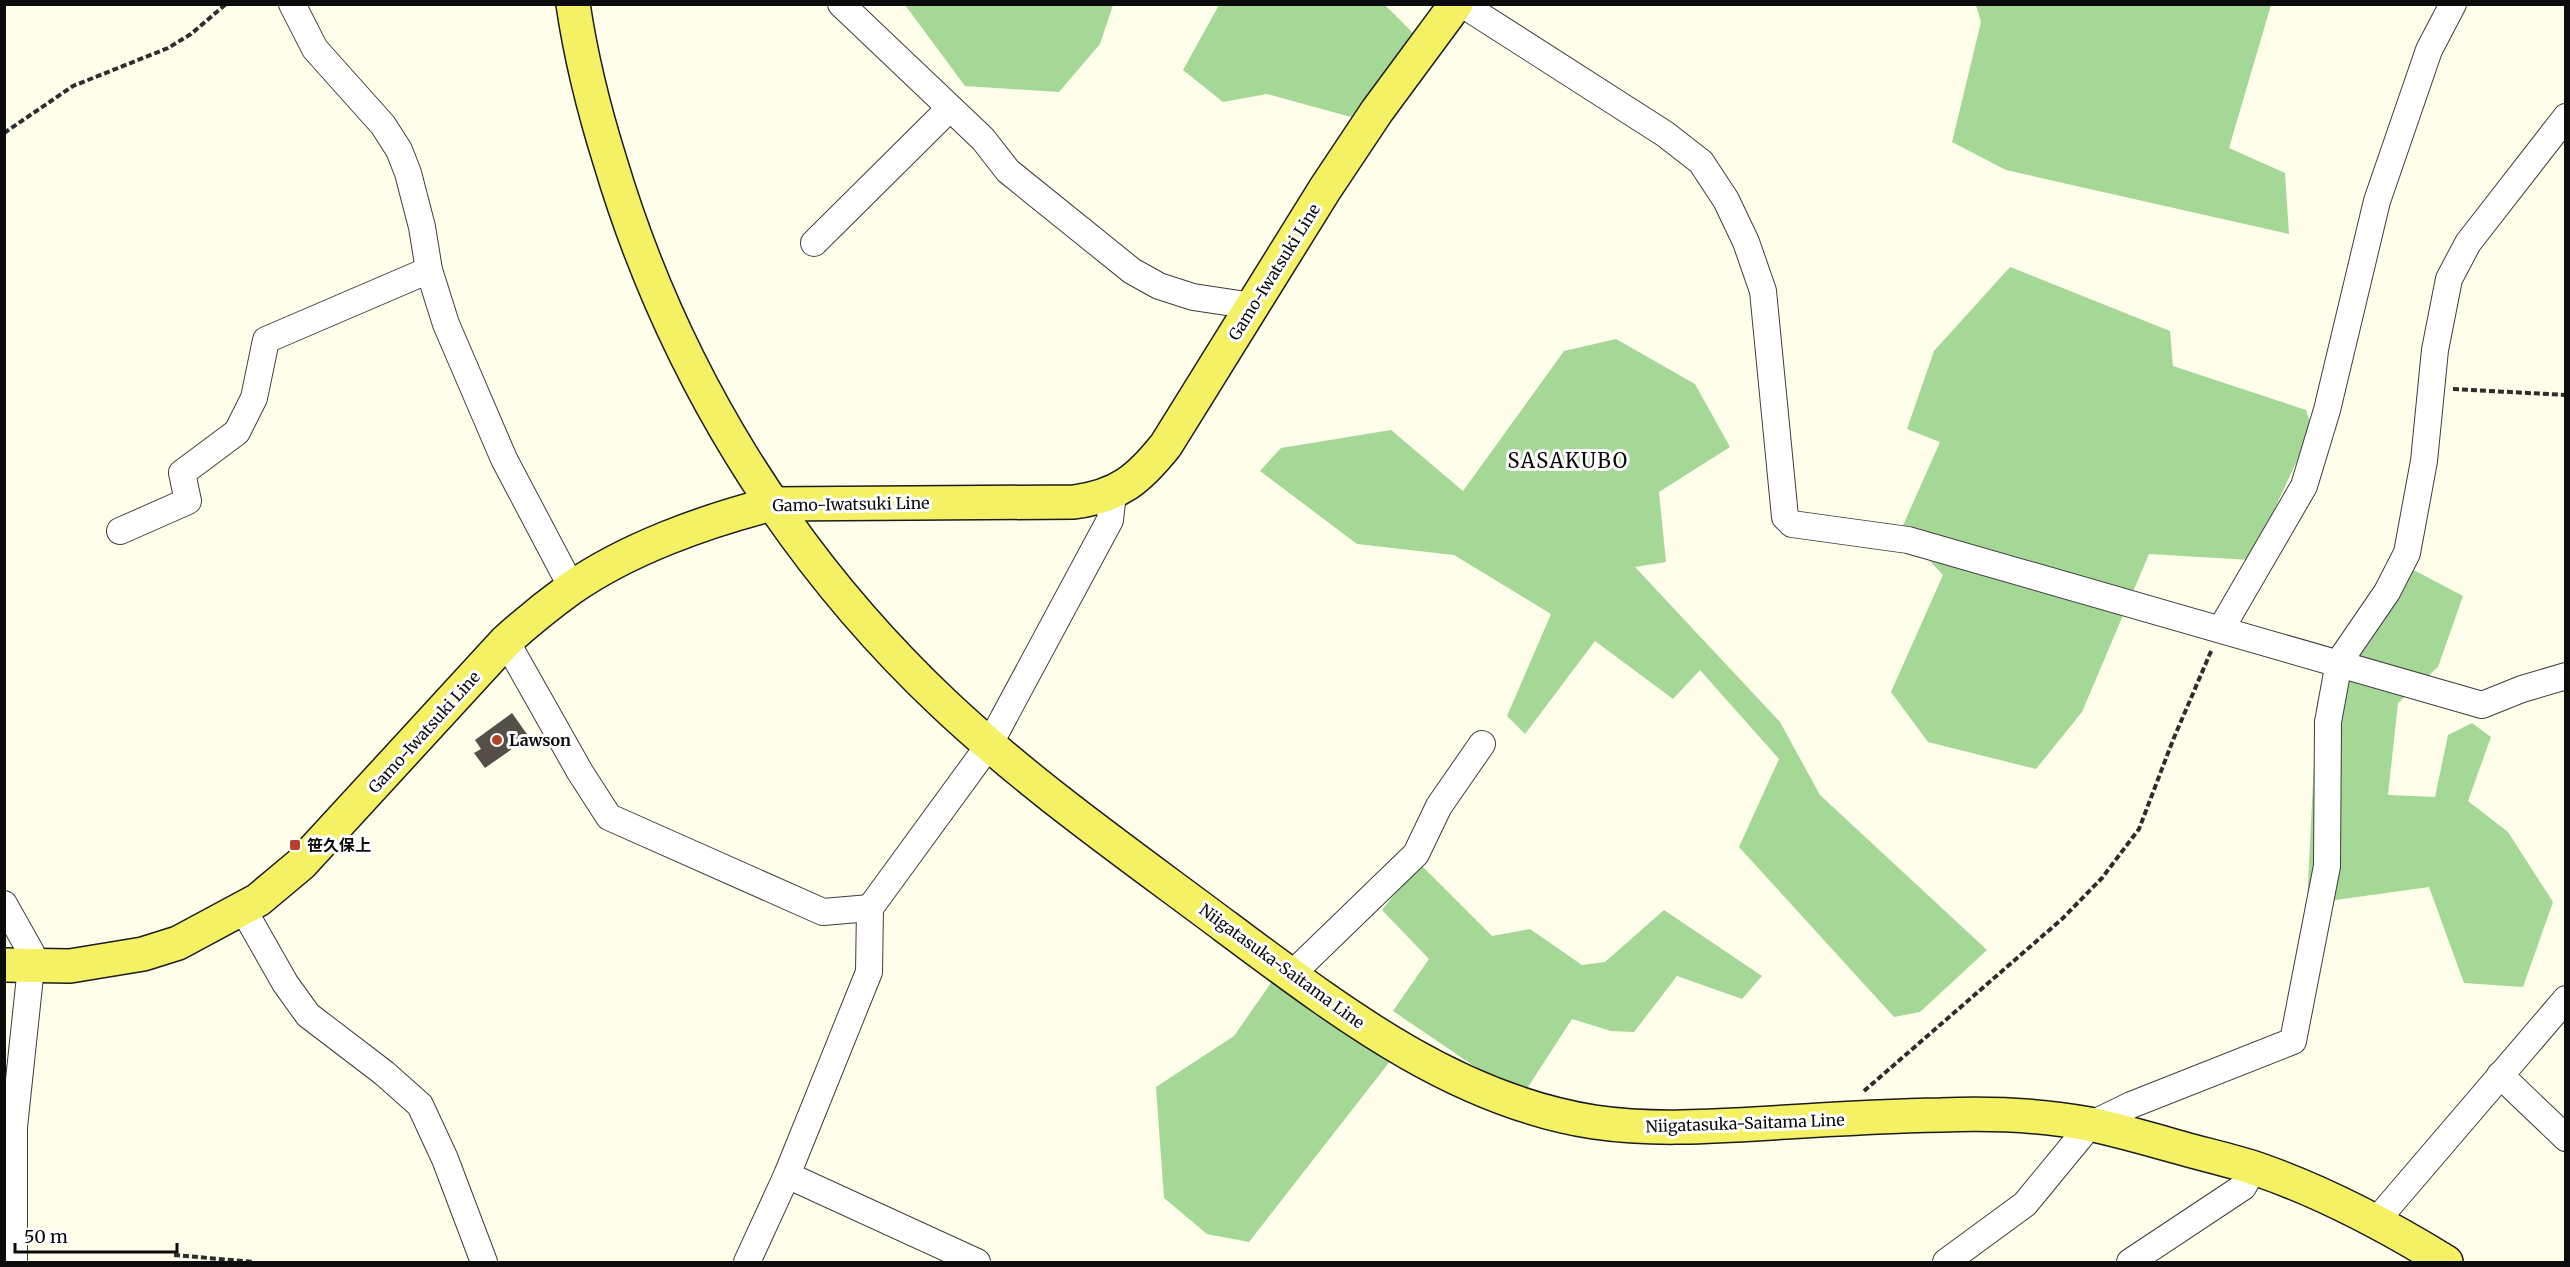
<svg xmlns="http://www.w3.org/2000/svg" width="2570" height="1267" font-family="Merriweather,'Noto Sans JP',serif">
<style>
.forest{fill:#a5d796}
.building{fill:#544f48}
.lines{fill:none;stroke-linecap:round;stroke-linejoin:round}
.minor-casing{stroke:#3e3e3e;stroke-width:28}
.major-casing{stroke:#1c1c1c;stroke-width:36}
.path{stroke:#2d2d2d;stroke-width:4;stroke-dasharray:6 3;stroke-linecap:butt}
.minor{stroke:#fff;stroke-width:26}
.major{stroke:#f4f165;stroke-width:33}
.poi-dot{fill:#b64229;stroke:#fff;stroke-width:2}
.labels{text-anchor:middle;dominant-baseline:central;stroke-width:6;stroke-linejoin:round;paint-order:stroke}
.street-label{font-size:16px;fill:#0b0b0b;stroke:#fff}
.poi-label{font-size:16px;font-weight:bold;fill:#0b0b0b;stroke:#fff;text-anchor:start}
.quarter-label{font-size:20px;letter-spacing:1.5px;fill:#0b0b0b;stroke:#fff}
</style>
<rect width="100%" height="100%" fill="#fefeeb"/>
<!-- forest -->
<g class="forest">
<path d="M 905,5 L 905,4 L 1113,5 L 1100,44 L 1059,92 L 965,86 Z"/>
<path d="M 1219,5 L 1385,5 L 1413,33 L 1351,117 L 1267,94 L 1223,102 L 1183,70 Z"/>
<path d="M 1976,5 L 2271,5 L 2229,148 L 2285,173 L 2289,234 L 2006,170 L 1952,142 L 1981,22 Z"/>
<path d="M 2010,267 L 2170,331 L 2173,366 L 2306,410 L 2312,428 L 2251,560 L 2149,554 L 2082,712 L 2036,769 L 1928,742 L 1891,692 L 1943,575 L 1901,530 L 1940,442 L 1907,429 L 1934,351 Z"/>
<path d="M 1616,339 L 1695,384 L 1730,447 L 1659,492 L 1666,562 L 1635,567 L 1780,722 L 1820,795 L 1987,950 L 1920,1012 L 1894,1017 L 1739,847 L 1779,759 L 1700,670 L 1673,699 L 1595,641 L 1525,734 L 1507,716 L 1551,614 L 1454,555 L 1357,544 L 1260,471 L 1281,448 L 1391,430 L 1463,491 L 1564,351 Z"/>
<path d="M 2410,568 L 2463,596 L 2438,667 L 2398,703 L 2388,795 L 2435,797 L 2448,735 L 2472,723 L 2491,737 L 2468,801 L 2508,832 L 2553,902 L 2523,987 L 2464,983 L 2429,887 L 2307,904 L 2317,702 L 2365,649 Z"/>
<path d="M 1419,863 L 1492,936 L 1530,929 L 1582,965 L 1605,962 L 1664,910 L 1762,976 L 1742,999 L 1677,976 L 1634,1032 L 1611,1031 L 1572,1019 L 1521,1098 L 1393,1011 L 1429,959 L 1382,910 Z"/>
<path d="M 1278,973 L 1391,1060 L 1249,1242 L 1207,1234 L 1164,1198 L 1156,1087 L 1234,1036 Z"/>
</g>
<!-- building -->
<path class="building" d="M 512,713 L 529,737 L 485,768 L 474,753 L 481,749 L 475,740 Z"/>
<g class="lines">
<defs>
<g id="minor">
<path d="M 292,4 L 315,49 L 383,125 L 399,150 L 408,173 L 422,227 L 429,270 L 446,324 L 504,459 L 572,588"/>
<path d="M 841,4 L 983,139 L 1008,171 L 1132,271 L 1159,286 L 1193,297 L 1253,306"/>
<path d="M 1462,4 L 1665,134 L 1701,162 L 1726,200 L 1746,242 L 1763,291 L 1785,517 L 1792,524 L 1908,540 L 2482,705 L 2522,689 L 2566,676"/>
<path d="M 814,243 L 950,108"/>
<path d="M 120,531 L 188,501 L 182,473 L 237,432 L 254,398 L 266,340 L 429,270"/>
<path d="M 2221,629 L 2304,486 L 2327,410 L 2377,201 L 2429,50 L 2453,4"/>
<path d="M 506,641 L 580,772 L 609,817 L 823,912 L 870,908"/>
<path d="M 4,904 L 31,952 L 31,967 L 14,1127 L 14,1262"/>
<path d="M 243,909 L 285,983 L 308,1015 L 384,1073 L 420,1105 L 445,1159 L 484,1262"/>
<path d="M 1291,975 L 1416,854 L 1439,806 L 1482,744"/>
<path d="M 2500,1075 L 2566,1138"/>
<path d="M 787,1175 L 977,1262"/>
<path d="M 2376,1221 L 2566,999"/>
<path d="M 747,1262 L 787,1175 L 869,972 L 870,908 L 989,745 L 1110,520 L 1113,493"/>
<path d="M 1946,1262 L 2025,1204 L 2090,1125 L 2131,1105 L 2293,1041 L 2327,866 L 2328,722 L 2339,662 L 2387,592 L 2407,553 L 2424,461 L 2435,350 L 2449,279 L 2468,243 L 2566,117"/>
<path d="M 2130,1262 L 2243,1187 L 2254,1168"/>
</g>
<g id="major">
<path d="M 573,4 C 581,58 594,110 610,161 C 672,369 786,555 944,704 C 1031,786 1130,855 1226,927 C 1338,1010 1453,1100 1594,1122 C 1648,1130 1702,1127 1755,1124 C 1817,1120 1879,1116 1941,1115 C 1990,1113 2041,1115 2089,1124 C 2118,1130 2146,1138 2174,1146 C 2201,1154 2230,1160 2257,1169 C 2324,1192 2386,1225 2446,1262"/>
<path d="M 4,965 L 70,966 L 143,954 L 178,943 L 258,900 L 301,864 L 506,641 C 527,622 548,605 570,589 C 627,549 705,521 772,504 L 1074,502 C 1119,496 1139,479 1166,445 L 1325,189 L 1377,111 L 1456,4"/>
</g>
</defs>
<!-- minor casing -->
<use href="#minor" class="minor-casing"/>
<!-- major casing -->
<use href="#major" class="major-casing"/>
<!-- path -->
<g class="path">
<path d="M 4,133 L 73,86 L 168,48 L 191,34 L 226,4"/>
<path d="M 2453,389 L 2566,395"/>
<path d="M 1864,1091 L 2062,919 L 2102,878 L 2139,829 L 2173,740 L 2212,649"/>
<path d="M 174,1255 L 254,1262"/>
</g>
<!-- minor -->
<use href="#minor" class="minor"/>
<!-- major -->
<use href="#major" class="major"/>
</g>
<!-- markers -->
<g class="poi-dot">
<circle cx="497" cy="740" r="6"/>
<rect x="289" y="839" width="12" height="12" rx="3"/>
</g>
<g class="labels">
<!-- street labels -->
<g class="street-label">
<text transform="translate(1274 272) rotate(-58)">Gamo-Iwatsuki Line</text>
<text transform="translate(851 504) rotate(-1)">Gamo-Iwatsuki Line</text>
<text transform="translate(424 732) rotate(-48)">Gamo-Iwatsuki Line</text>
<text transform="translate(1282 966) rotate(36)">Niigatasuka-Saitama Line</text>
<text transform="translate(1745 1123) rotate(-2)">Niigatasuka-Saitama Line</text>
</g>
<!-- poi labels -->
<g class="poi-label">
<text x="509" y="740">Lawson</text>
<text x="307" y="845">笹久保上</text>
</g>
<!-- quarter labels -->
<g class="quarter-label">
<text x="1568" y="460">SASAKUBO</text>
</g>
</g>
<!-- border -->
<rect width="2570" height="1267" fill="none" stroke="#0b0b0b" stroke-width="12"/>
<!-- scale -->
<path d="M15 1243v9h162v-9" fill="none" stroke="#0b0b0b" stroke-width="3"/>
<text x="24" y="1243" font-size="18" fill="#0b0b0b" stroke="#ffffff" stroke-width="4.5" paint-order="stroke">50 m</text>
</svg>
